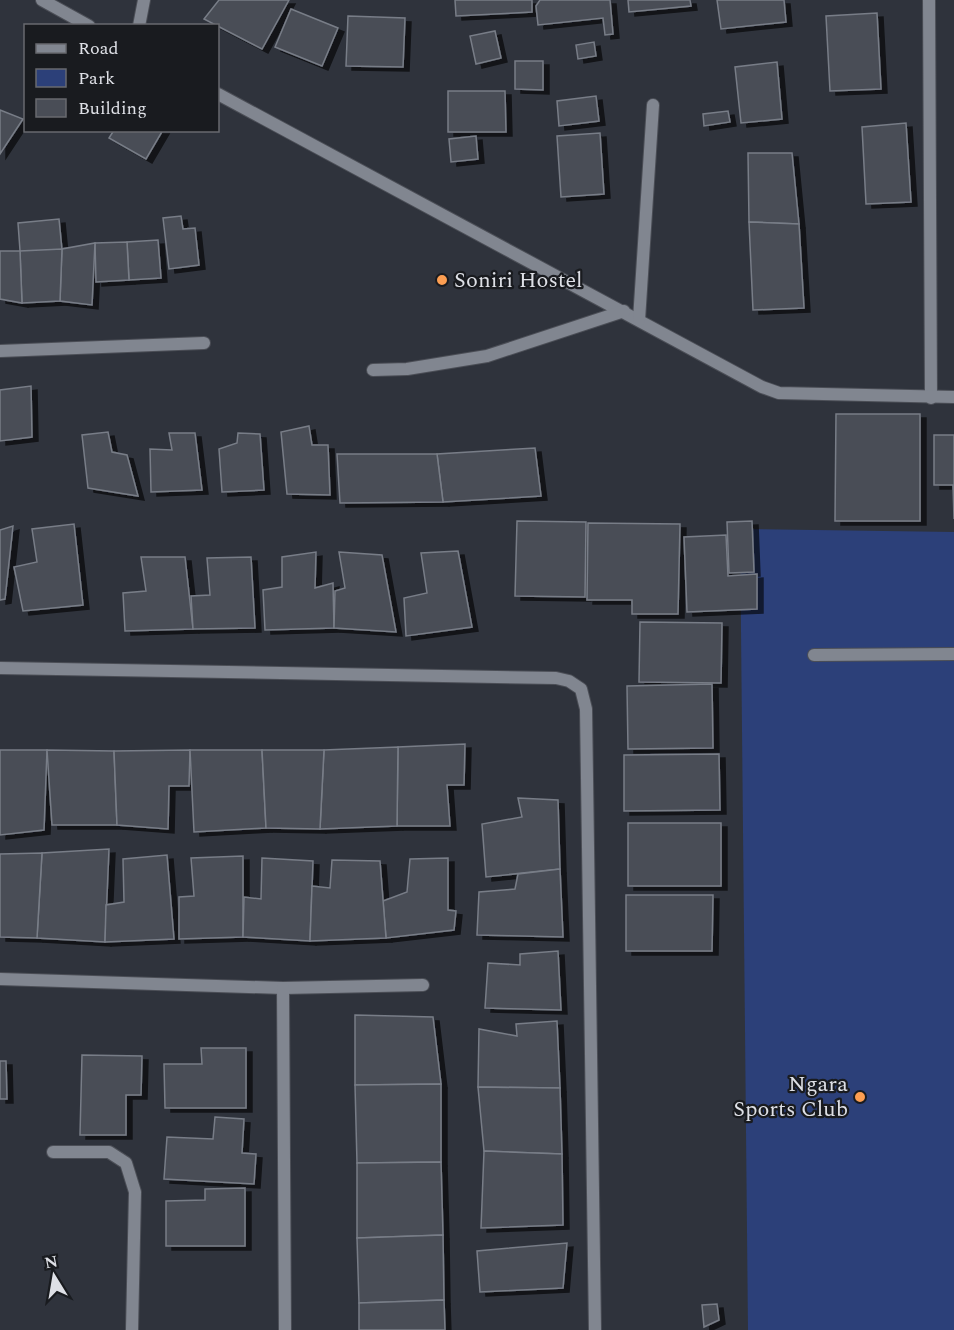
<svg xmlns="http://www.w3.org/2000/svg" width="954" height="1330" font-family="Spectral,serif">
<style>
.green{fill:#2c4079}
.building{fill:#494d56;stroke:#787d87;stroke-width:1.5;filter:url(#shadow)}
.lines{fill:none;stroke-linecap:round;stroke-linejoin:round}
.lane-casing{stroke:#4b4e56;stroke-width:14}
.street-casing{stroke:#4b4e56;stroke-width:14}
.lane{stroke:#818690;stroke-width:12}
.street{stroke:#818690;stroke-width:12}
.poi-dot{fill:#fc9e52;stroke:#191b1f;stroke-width:2}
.labels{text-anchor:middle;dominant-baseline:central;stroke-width:4.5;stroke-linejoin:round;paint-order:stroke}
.poi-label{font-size:22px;fill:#dee0e6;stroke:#191b1f;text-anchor:start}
</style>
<defs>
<filter id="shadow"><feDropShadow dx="6" dy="4" stdDeviation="0" flood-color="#0009"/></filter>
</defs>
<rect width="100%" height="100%" fill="#2f333c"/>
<!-- green -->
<path class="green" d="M 740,529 L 954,532 L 954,1330 L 748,1330 Z"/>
<!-- building -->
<g class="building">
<path d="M 219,0 L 289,0 L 262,49 L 204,19 Z"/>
<path d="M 455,0 L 532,0 L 532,12 L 456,16 Z"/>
<path d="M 540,0 L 610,0 L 613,34 L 605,35 L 603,18 L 538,25 L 536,6 Z"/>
<path d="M 628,0 L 690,0 L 691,6 L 629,12 Z"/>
<path d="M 717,0 L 784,0 L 786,22 L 721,29 Z"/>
<path d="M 291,9 L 338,28 L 322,66 L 275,47 Z"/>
<path d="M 877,13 L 881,89 L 830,91 L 826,16 Z"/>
<path d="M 348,16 L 405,18 L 403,67 L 346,66 Z"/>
<path d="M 495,31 L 501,58 L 476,64 L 470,36 Z"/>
<path d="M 594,42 L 596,56 L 578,59 L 576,45 Z"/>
<path d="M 515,61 L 543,61 L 543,90 L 515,89 Z"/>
<path d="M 777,62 L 782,119 L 741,123 L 735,67 Z"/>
<path d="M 448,91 L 505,91 L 506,132 L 448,132 Z"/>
<path d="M 596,96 L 599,121 L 559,126 L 557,101 Z"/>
<path d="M 0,110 L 23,119 L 0,154 Z"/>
<path d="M 728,111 L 730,122 L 704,126 L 703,114 Z"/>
<path d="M 906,123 L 911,202 L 866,204 L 862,127 Z"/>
<path d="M 114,130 L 163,130 L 146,159 L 109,138 Z"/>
<path d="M 600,133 L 604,194 L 561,197 L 557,136 Z"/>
<path d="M 476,136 L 478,159 L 451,162 L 449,139 Z"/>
<path d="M 748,153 L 792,153 L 799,224 L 749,222 Z"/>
<path d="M 181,216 L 183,229 L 195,228 L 199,265 L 169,269 L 163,218 Z"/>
<path d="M 59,219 L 63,260 L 21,264 L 18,223 Z"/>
<path d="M 749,222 L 799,224 L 804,308 L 753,310 Z"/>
<path d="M 158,240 L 161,278 L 129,280 L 127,242 Z"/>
<path d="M 127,242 L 129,280 L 96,282 L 95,243 Z"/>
<path d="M 95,243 L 92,305 L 60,301 L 62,249 Z"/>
<path d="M 62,249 L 60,301 L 22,303 L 20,251 Z"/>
<path d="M 0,251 L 20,251 L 22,303 L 0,299 Z"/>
<path d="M 31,386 L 32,437 L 0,441 L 0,390 Z"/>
<path d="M 836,414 L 920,414 L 920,521 L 835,521 Z"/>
<path d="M 309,426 L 312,445 L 328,445 L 330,495 L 287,494 L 281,432 Z"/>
<path d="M 108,432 L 112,452 L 127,455 L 138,496 L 88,488 L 82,435 Z"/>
<path d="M 169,433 L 195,433 L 202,490 L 151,492 L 150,449 L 172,450 Z"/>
<path d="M 238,433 L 260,434 L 264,490 L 222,492 L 219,449 L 237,443 Z"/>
<path d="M 934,435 L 954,435 L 954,519 L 953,485 L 934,485 Z"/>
<path d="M 535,448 L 541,496 L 443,502 L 437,454 Z"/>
<path d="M 337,454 L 437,454 L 443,502 L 340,503 Z"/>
<path d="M 517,521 L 586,522 L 585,597 L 515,596 Z"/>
<path d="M 752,521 L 754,572 L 729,573 L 727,522 Z"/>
<path d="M 588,523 L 680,524 L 678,614 L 632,614 L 632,600 L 587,600 Z"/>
<path d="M 74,524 L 83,605 L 23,611 L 14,567 L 37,562 L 32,529 Z"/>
<path d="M 13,526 L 5,599 L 0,600 L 0,530 Z"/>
<path d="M 726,535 L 728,576 L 757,574 L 757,609 L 687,612 L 684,537 Z"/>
<path d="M 458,551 L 472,627 L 406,636 L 404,598 L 427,593 L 421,553 Z"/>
<path d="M 316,552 L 315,588 L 333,583 L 334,628 L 265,630 L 263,590 L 282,587 L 282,557 Z"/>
<path d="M 339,552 L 382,555 L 396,632 L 334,628 L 335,591 L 345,588 Z"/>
<path d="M 141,557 L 185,557 L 193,629 L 125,631 L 123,593 L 146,591 Z"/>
<path d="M 251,557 L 255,628 L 193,629 L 191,596 L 210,595 L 207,558 Z"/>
<path d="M 640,622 L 722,623 L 721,683 L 639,682 Z"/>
<path d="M 712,684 L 713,748 L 628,749 L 627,686 Z"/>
<path d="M 465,744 L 464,785 L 447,785 L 450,826 L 397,826 L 398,747 Z"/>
<path d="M 398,747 L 397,826 L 320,829 L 324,750 Z"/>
<path d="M 0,750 L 47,750 L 44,830 L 0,835 Z"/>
<path d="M 47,750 L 114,751 L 117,825 L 52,825 Z"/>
<path d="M 190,750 L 189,786 L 169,786 L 168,829 L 117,825 L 114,751 Z"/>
<path d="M 190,750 L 262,750 L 266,828 L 194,832 Z"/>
<path d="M 262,750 L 324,750 L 320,829 L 266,828 Z"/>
<path d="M 719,754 L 720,810 L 624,811 L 624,755 Z"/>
<path d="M 518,798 L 558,800 L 560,869 L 486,877 L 482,824 L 522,817 Z"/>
<rect x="628" y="823" width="93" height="63"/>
<path d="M 109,849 L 105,942 L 37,938 L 42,853 Z"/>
<path d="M 42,853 L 37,938 L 0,937 L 0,854 Z"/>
<path d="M 167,855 L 174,939 L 105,942 L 106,905 L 124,902 L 123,859 Z"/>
<path d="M 243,856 L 243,937 L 179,939 L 179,897 L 194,896 L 191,858 Z"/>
<path d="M 262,858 L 313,861 L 310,941 L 243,937 L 244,897 L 261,899 Z"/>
<path d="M 448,858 L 448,910 L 456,911 L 454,930 L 386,938 L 383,901 L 407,892 L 410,859 Z"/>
<path d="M 332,860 L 380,861 L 386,938 L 310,941 L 312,886 L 330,888 Z"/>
<path d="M 560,869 L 563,937 L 477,935 L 479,892 L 515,889 L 518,874 Z"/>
<path d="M 626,895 L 713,895 L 712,951 L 626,951 Z"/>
<path d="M 558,951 L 561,1010 L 485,1008 L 488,963 L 520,965 L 520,954 Z"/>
<path d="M 355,1015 L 433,1017 L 441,1084 L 355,1085 Z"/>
<path d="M 557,1021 L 560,1088 L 478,1087 L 479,1029 L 517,1036 L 516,1024 Z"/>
<path d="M 201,1048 L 246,1048 L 246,1108 L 165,1108 L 164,1064 L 202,1064 Z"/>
<path d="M 82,1055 L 142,1056 L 141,1095 L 126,1095 L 126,1135 L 80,1135 Z"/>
<path d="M 0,1061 L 6,1061 L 7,1099 L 0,1099 Z"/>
<path d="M 441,1084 L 441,1162 L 357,1163 L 355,1085 Z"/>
<path d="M 478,1087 L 560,1088 L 562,1154 L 484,1151 Z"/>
<path d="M 215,1117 L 244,1119 L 242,1153 L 256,1154 L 254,1184 L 164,1179 L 167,1137 L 213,1139 Z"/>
<path d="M 484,1151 L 562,1154 L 563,1225 L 481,1228 Z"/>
<path d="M 441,1162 L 443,1235 L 357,1238 L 357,1163 Z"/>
<path d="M 245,1188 L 245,1246 L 166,1246 L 166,1201 L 205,1200 L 205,1189 Z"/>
<path d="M 443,1235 L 444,1300 L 359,1303 L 357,1238 Z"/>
<path d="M 567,1243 L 563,1288 L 480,1292 L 477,1251 Z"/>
<path d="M 444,1300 L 445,1330 L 359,1330 L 359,1303 Z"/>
<path d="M 717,1304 L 719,1320 L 704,1327 L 702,1305 Z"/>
</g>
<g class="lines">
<defs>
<g id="lane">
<path d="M 139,26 L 144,0"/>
<path d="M 53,1152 L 109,1152 L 126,1163 L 135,1192 L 132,1330"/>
</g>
<g id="street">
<path d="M 42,0 L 89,26"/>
<path d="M 929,0 L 931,398"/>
<path d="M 218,94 L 762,387 L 779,393 L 954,397"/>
<path d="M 639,320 L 653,105"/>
<path d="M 0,351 L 204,343"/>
<path d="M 373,370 L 407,369 L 487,356 L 624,311"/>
<path d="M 814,655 L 954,654"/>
<path d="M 0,668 L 556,678 L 569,681 L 581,689 L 586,709 L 595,1330"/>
<path d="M 0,979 L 283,988 L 423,985"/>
<path d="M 283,988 L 285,1330"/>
</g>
</defs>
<!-- lane casing -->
<use href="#lane" class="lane-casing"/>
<!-- street casing -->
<use href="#street" class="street-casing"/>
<!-- lane -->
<use href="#lane" class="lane"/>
<!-- street -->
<use href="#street" class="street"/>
</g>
<!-- markers -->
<g class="poi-dot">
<circle cx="442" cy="280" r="6"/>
<circle cx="860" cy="1097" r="6"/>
</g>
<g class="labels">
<!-- poi labels -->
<g class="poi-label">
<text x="454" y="280">Soniri Hostel</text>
<text x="848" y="1084" text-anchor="end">Ngara<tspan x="848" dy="25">Sports Club</tspan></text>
</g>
</g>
<!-- legend -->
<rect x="24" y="24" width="195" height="108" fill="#191b1f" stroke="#686a6f" stroke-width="1.5"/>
<rect x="36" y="44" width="30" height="9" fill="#818690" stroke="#686a6f" stroke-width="1.5"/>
<text x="78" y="54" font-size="18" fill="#dee0e6">Road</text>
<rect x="36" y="69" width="30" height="18" fill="#2c4079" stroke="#686a6f" stroke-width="1.5"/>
<text x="78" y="84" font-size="18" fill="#dee0e6">Park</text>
<rect x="36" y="99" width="30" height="18" fill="#494d56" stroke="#686a6f" stroke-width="1.5"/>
<text x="78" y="114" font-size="18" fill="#dee0e6">Building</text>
<!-- north arrow -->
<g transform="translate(54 1276) rotate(349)" stroke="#191b1f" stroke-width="4.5" paint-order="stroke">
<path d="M0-4.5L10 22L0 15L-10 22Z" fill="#dee0e6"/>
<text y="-9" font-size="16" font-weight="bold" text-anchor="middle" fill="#dee0e6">N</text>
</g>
</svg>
